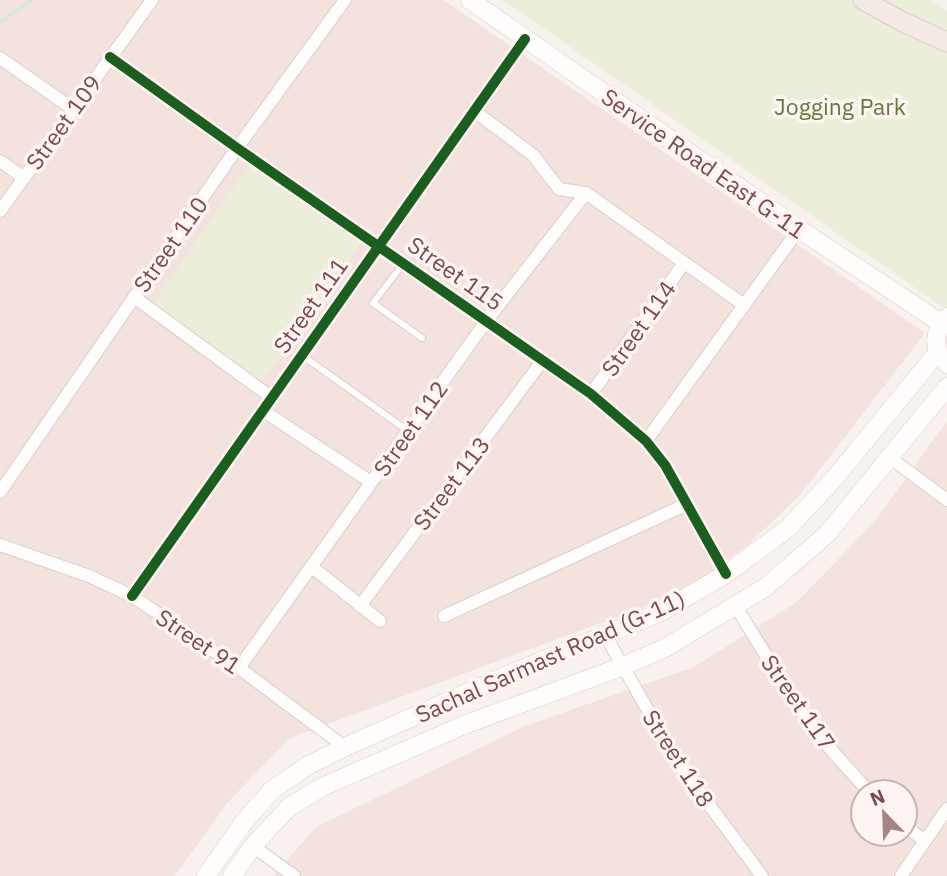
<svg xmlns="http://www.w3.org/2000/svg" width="947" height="876" font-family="'IBM Plex Sans',sans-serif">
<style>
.residential{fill:#f3e2de;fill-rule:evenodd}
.green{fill:#edeed9}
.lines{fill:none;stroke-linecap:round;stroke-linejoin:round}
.stream{stroke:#d0eae3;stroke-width:3.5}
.lane-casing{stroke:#d9cecc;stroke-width:8}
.street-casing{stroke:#d9cecc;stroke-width:14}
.secondary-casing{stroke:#dacecc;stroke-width:19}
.primary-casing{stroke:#dacccb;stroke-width:21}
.lane{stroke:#fefdfc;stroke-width:6}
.street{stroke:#fefdfc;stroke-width:12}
.secondary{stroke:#fefdfc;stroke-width:18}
.primary{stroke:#f3eae6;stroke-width:19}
.cycleway-casing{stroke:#fff4f1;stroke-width:15}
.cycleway{stroke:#1b5e20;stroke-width:10}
.labels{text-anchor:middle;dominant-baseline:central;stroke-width:7;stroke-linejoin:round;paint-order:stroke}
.park-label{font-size:23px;fill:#657841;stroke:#fff4f1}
.street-label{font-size:23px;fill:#794c4d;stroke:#fff4f1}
</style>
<rect width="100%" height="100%" fill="#f9f1ee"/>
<!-- residential -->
<g class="residential">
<path d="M 0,0 L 444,0 L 925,333 L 801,494 L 750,543 L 682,593 L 290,738 L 228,802 L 175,876 L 0,876 Z"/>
<path d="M 947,421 L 947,876 L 273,876 L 316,827 L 525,726 L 694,667 L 797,602 L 875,521 ZM 863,792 L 905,792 L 905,834 L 863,834 Z"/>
</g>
<!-- green -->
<g class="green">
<path d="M 503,0 L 931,0 L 947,11 L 947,310 Z"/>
<path d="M 249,165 L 361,243 L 262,382 L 153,303 Z"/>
</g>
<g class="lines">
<!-- stream -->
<path class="stream" d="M 0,22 L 32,0"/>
<defs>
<g id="lane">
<path d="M 403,264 L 373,303 L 422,338"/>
<path d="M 303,356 L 408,431"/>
</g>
<g id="street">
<path d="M 110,57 L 237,148 L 591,394 L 646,441 L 665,465 L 726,574"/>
<path d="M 0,58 L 73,109"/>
<path d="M 473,110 L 533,155 L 559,189 L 586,193 L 744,305"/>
<path d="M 0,161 L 24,178"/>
<path d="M 0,211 L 152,0"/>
<path d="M 134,297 L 271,397"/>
<path d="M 591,394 L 684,263"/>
<path d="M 262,410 L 371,482"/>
<path d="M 646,441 L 799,229"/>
<path d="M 889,457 L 947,500"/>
<path d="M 0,492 L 237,148 L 345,0"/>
<path d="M 0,545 L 89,576 L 132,596 L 239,668 L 345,747"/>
<path d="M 312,567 L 380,621"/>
<path d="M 132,596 L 525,39"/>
<path d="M 360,606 L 543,360"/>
<path d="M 736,607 L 800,710 L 825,743 L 869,792"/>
<path d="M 444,616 L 687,504"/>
<path d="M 605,635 L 678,763 L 762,876"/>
<path d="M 239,668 L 487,320 L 586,193"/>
<path d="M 905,826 L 925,841"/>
<path d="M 253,846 L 294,876"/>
<path d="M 901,876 L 947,809"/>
</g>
<g id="secondary">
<path d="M 470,0 L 799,229 L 941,323"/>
<path d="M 947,317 C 933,331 932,350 947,364"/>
<path d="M 206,876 L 244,822 L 272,790 L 307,766 L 345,747 L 505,676 L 661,612 L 726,574 L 787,529 L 833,480 L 938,352"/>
<path d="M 232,876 L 253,846 L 289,807 L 322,787 L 464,725 L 621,667 L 665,648 L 766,587 L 827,534 L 947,387"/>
</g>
<path id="primary" d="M 863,0 L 903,22 L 947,42"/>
</defs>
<!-- lane casing -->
<use href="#lane" class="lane-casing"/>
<!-- street casing -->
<use href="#street" class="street-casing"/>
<!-- secondary casing -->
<use href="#secondary" class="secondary-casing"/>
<!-- primary casing -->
<use href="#primary" class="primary-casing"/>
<!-- lane -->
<use href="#lane" class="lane"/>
<!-- street -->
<use href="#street" class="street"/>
<!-- secondary -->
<use href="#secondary" class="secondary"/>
<!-- primary -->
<use href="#primary" class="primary"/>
<defs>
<g id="cycleway">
<path d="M 110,57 L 237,148 L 591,394 L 646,441 L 665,465 L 726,574"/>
<path d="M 132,596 L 525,39"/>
</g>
</defs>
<!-- cycleway casing -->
<use href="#cycleway" class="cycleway-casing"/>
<!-- cycleway -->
<use href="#cycleway" class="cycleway"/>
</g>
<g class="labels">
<!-- park labels -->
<g class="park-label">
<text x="840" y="106">Jogging Park</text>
</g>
<!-- street labels -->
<g class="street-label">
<text transform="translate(63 122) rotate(-54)">Street 109</text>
<text transform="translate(704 163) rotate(35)">Service Road East G-11</text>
<text transform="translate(170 244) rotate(-55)">Street 110</text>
<text transform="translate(456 273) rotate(35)">Street 115</text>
<text transform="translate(310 305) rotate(-55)">Street 111</text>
<text transform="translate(638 328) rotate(-55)">Street 114</text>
<text transform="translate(410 428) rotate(-55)">Street 112</text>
<text transform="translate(451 483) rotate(-53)">Street 113</text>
<text transform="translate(199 641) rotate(34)">Street 91</text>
<text transform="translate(550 656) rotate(-24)">Sachal Sarmast Road (G-11)</text>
<text transform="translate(799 702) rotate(55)">Street 117</text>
<text transform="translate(679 758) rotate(57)">Street 118</text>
</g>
</g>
<!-- north arrow -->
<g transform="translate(884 813) rotate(337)"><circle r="33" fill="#fff4f1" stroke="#c9b1af" stroke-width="2"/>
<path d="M0-5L12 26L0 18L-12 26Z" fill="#a68685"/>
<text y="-10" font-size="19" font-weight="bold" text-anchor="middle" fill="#794c4d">N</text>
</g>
</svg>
